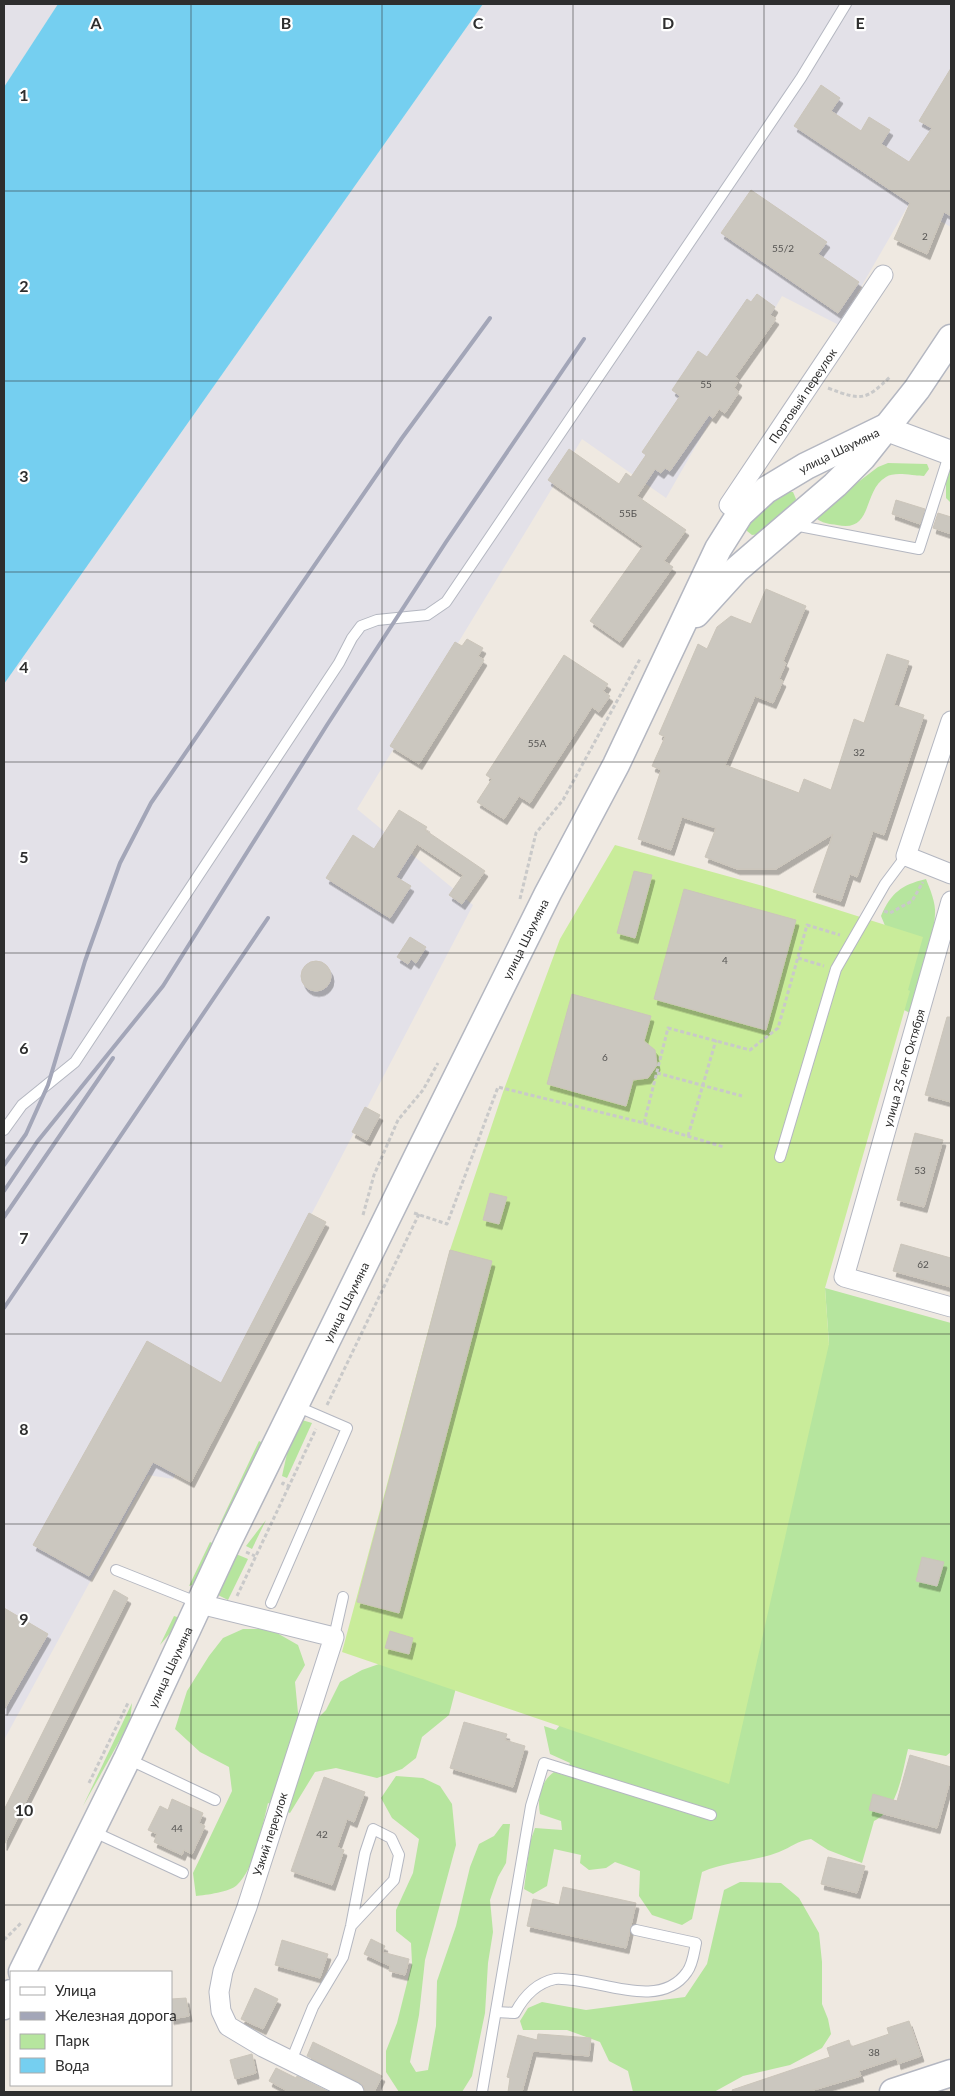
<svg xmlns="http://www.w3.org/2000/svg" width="955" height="2096" font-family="Lato,sans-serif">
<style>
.industrial{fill:#e3e1e8}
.green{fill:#b6e59e}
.pitch{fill:#c9ec9a}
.water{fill:#75cff0}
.building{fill:#cbc7bf;stroke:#cbc5ba;filter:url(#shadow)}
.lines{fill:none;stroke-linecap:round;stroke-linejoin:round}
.service-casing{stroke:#b4b7c1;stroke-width:12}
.minor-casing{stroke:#b4b7c1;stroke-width:21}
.tertiary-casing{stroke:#b4b7c1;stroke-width:26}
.secondary-casing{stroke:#b4b7c1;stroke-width:29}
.path{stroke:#c9c9c9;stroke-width:3;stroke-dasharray:4 2.5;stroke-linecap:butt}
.service{stroke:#fff;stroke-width:10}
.minor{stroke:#fff;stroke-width:19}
.tertiary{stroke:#fff;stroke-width:24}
.secondary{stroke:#fff;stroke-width:26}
.rail{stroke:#a3a6b8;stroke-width:4}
.grid{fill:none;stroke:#2e2e2e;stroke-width:1;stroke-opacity:0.55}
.labels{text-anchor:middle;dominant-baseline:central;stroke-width:4.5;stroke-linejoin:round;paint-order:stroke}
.number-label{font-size:10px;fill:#555452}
.street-label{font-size:12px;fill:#2e2e2e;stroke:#fff}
.grid-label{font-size:16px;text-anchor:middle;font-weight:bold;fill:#2e2e2e;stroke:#fff;stroke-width:4.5;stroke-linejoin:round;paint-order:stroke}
</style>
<defs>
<filter id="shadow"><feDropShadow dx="3" dy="5.5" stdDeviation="0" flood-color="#0004"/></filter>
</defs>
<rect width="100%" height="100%" fill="#efe9e1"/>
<!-- industrial -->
<g class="industrial">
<path d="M 4,4 L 58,4 L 4,87 Z"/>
<path d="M 483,4 L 951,4 L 951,227 L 909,204 L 839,325 L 782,296 L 666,498 L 582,439 L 357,809 L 473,905 L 173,1479 L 148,1475 L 4,1740 L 4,684 Z"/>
</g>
<!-- green -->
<g class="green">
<path d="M 888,463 L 927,464 L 929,469 L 924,476 C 913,476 895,471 886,477 C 862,491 874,533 837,525 C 830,524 821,523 816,518 L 816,514 L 878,467 Z"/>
<path d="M 951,467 L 951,503 L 946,498 L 946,476 Z"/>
<path d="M 789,492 L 793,492 L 796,499 L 794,506 L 761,534 L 752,535 L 747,531 L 746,525 L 758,511 Z"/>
<path d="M 926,879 C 930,889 936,903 935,914 C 934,944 919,984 910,1013 L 896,1006 L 886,928 L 881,916 C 891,893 901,885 926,879 Z"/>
<path d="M 825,1288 L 951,1323 L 951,1752 L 946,1756 L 908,1749 C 902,1773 898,1810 874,1821 L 862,1863 L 828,1850 L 811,1839 C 796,1841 792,1847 779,1852 C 753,1862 726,1861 702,1872 L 692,1919 L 682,1925 L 652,1915 L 639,1896 L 640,1871 L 615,1862 L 606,1868 L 589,1870 L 580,1863 L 581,1855 L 554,1849 L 547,1886 L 533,1894 L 524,1889 L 530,1842 L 535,1828 L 562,1830 L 561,1821 L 540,1814 C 537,1798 541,1781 554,1772 L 564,1775 L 570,1763 L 550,1754 L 544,1726 L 556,1730 L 568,1715 L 829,1344 Z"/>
<path d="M 302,1420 L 312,1423 L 287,1478 L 282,1476 L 290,1440 Z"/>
<path d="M 259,1441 L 263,1443 L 221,1532 L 217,1530 Z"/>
<path d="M 266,1520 L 252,1549 L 246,1546 Z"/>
<path d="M 210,1542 L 214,1544 L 195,1584 L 189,1586 Z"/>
<path d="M 236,1554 L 248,1559 L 228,1600 L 216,1594 Z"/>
<path d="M 174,1616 L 180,1618 L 177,1625 L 160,1645 Z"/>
<path d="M 243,1629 L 270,1629 L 298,1645 L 305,1665 L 295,1682 L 298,1713 L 315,1721 L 326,1710 L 340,1682 L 362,1670 L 396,1658 L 457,1684 L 449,1715 L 422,1737 L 416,1758 L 402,1769 L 377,1778 L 336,1768 L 315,1772 L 290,1813 L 268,1803 C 262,1827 255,1868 237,1885 C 230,1892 206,1895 196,1896 L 193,1873 L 232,1791 L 229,1767 L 200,1752 L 175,1729 L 187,1691 L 209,1656 L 223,1638 Z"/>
<path d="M 132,1703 L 130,1722 L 83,1806 Z"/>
<path d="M 396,1776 L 423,1778 L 440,1786 L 452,1804 L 456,1845 L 425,1960 L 419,2015 L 410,2062 L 416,2072 L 428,2070 L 436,2026 L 437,1981 L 456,1926 L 470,1867 L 479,1844 L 494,1836 L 503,1824 L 510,1824 L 506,1863 L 498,1877 L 490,1900 L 493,1932 L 488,1963 L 485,2013 L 472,2076 L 462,2092 L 399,2092 L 386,2072 L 386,2051 L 397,2023 L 412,1963 L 411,1943 L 396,1931 L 396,1910 L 413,1873 L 419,1839 L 392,1818 L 381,1798 Z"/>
<path d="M 740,1882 L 781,1883 L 799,1898 L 819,1933 L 822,1962 L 822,2004 L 828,2019 L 831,2034 L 822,2048 L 790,2065 L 743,2076 L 714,2092 L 633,2092 L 628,2071 L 609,2061 L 600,2042 L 567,2030 L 523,2030 L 520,2021 L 528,2008 L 542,2002 L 586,2010 L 685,1997 L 707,1964 L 724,1890 Z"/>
</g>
<!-- pitch -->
<path class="pitch" d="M 615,845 L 763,886 L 923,937 L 908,990 L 910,991 L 825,1288 L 829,1344 L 729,1784 L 342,1652 L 450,1250 L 503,1092 L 560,939 Z"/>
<!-- water -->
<path class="water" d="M 58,4 L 483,4 L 4,684 L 4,87 Z"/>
<!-- building -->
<g class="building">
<path d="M 951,68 L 951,216 L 944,212 L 927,254 L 894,239 L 910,203 L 794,126 L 821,85 L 840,98 L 831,111 L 861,131 L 869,117 L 890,130 L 881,144 L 909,162 L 932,128 L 919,121 Z"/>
<path d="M 751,190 L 827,242 L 818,254 L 859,282 L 838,313 L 721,233 Z"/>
<path d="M 757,294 L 775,307 L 770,315 L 776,319 L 735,377 L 739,380 L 734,388 L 739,392 L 725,413 L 719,409 L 713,418 L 709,415 L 670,471 L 665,468 L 661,473 L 655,469 L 637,496 L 686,530 L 664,561 L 673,567 L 620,642 L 590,621 L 643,546 L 548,480 L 569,449 L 619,484 L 626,473 L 631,477 L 646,455 L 642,452 L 680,396 L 672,390 L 698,351 L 707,357 L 747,299 L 751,302 Z"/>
<path d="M 896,500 L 925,509 L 920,524 L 892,514 Z"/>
<path d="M 938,513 L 951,517 L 951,534 L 933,528 Z"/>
<path d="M 766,589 L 806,606 L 783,661 L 786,663 L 779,679 L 783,681 L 773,703 L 755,696 L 725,765 L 799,793 L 804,779 L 831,790 L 854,719 L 864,723 L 887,654 L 909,661 L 894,705 L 924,715 L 884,835 L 873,831 L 857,877 L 850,874 L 841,901 L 813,892 L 833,834 L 776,869 L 737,869 L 705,857 L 716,828 L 682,817 L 671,850 L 638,839 L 661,770 L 652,766 L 665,737 L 659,734 L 698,644 L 707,649 L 717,627 L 731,616 L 751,624 Z"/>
<path d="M 467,639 L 483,648 L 478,656 L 484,660 L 419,764 L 390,746 L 455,642 L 462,646 Z"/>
<path d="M 564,655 L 608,684 L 603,691 L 610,696 L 599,712 L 592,707 L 530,803 L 519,796 L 504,819 L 477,802 L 492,779 L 486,775 Z"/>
<path d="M 399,810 L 427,827 L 425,830 L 485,871 L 462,904 L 449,895 L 463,875 L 417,844 L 396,877 L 411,886 L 390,918 L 326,878 L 353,835 L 374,849 Z"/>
<path d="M 634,871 L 652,875 L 635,938 L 617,933 Z"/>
<path d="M 684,889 L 796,920 L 766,1030 L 654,999 Z"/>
<path d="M 410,937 L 426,947 L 416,963 L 411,959 L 408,964 L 397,957 Z"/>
<circle cx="316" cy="976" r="15"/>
<path d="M 572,994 L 651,1016 L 644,1041 L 655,1050 L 657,1065 L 648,1078 L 633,1080 L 626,1106 L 547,1084 Z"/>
<path d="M 947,1017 L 951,1017 L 951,1102 L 925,1095 Z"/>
<path d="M 365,1107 L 380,1115 L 367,1140 L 352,1132 Z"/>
<path d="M 915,1133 L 943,1140 L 924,1207 L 897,1200 Z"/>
<path d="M 490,1193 L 507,1197 L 499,1224 L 483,1220 Z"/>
<path d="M 309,1213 L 326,1222 L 191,1482 L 153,1462 L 89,1576 L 33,1545 L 147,1341 L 221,1383 Z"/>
<path d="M 901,1244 L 951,1258 L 951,1287 L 893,1271 Z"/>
<path d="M 450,1250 L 492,1261 L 399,1613 L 357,1602 Z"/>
<path d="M 922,1557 L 944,1562 L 937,1586 L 916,1581 Z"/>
<path d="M 114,1590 L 128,1598 L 4,1845 L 4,1810 Z"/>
<path d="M 4,1608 L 48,1634 L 4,1710 Z"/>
<path d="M 390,1631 L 413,1638 L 409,1654 L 385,1648 Z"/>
<path d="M 464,1722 L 507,1734 L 505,1740 L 525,1746 L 513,1787 L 450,1768 Z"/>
<path d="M 910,1755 L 951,1767 L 951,1777 L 937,1828 L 869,1810 L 873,1794 L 897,1801 Z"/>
<path d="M 324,1777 L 365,1792 L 354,1822 L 347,1819 L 337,1847 L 344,1850 L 332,1885 L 291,1871 Z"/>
<path d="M 172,1799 L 203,1813 L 199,1823 L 205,1826 L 192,1854 L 184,1850 L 182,1855 L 154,1842 L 157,1834 L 148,1830 L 160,1806 L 168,1810 Z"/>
<path d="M 828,1857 L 865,1866 L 857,1893 L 821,1884 Z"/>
<path d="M 563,1887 L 636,1903 L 626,1948 L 527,1926 L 533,1899 L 559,1905 Z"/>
<path d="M 371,1939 L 385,1946 L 382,1952 L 409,1959 L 405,1975 L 389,1971 L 390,1966 L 364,1954 Z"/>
<path d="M 282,1940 L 328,1954 L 320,1978 L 275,1965 Z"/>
<path d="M 255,1988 L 278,1999 L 263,2029 L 241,2019 Z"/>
<path d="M 186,1998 L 189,2016 L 171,2019 L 171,1999 Z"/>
<path d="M 909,2021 L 921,2056 L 898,2064 L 897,2058 L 859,2071 L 861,2076 L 807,2092 L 733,2092 L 732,2090 L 830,2057 L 827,2048 L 849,2040 L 851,2047 L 889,2034 L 887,2028 Z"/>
<path d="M 538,2034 L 591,2038 L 589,2056 L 533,2051 L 522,2092 L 508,2092 L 510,2078 L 507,2077 L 518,2035 L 537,2040 Z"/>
<path d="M 313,2042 L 382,2076 L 374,2092 L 365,2092 L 364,2086 L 359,2082 L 307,2056 Z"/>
<path d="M 252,2054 L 256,2073 L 235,2079 L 230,2060 Z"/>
<path d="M 276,2068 L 296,2078 L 297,2076 L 329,2092 L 289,2092 L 269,2081 Z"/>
</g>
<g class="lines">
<defs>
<g id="service">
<path d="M 794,525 L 919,549 L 950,452"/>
<path d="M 4,1130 L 22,1105 L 75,1062 L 339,663 L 352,638 L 361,626 L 377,620 L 427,615 L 446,602 L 801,78 L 846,4"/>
<path d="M 780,1157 L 836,969 L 885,884 L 906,856"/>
<path d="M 116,1570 L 199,1603"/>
<path d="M 271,1603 L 347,1428 L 296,1406"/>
<path d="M 334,1637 L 343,1597"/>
<path d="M 128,1759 L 215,1800"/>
<path d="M 92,1831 L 183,1873"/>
<path d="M 496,2012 L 515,2013 C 524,1996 536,1983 555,1979 C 561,1978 568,1980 574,1980 C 609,1984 662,2008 687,1972 C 693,1964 694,1952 696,1943 L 636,1930"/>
<path d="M 291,2061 L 313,2007 L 343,1957 L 351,1926 L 365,1853 L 373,1829 L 391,1838 L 399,1855 L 394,1880 L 351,1926"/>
<path d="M 482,2092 L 531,1806 L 544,1763 L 711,1815"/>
</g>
<g id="minor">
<path id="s1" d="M 740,514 L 729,505 L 883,275"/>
<path d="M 951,721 L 906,856 L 951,874"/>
<path d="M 951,901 L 844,1277 L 951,1307"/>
<path d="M 200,1604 L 334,1637 L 247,1907 L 223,1971 L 219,1992 L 221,2011 L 228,2026 L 263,2047 L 354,2092"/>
</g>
<path id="tertiary" d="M 884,428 L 951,453"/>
<g id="secondary">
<path d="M 696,614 L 736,570 L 835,485 L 863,457 L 917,389 L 951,338"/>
<path id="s2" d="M 22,1972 L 127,1759 L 227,1544 L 418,1155 L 548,893 L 616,765 L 718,549 L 740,514 L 766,490 L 806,466 L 884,428"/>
<path d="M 4,2006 L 11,1993"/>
<path d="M 893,2092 L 951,2073"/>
</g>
</defs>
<!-- service casing -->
<use href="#service" class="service-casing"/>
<!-- minor casing -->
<use href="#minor" class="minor-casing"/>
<!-- tertiary casing -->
<use href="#tertiary" class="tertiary-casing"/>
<!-- secondary casing -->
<use href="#secondary" class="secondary-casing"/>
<!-- path -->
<g class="path">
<path d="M 828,388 C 862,401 865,401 891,376"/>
<path d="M 520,899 L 536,833 L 563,800 L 640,659"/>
<path d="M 884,911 L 890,913 L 912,901 L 923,882"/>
<path d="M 798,958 L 824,966"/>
<path d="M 657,1073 L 742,1096"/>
<path d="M 644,1123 L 724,1147"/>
<path d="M 688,1136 L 716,1040"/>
<path d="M 414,1213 L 447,1224 L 498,1087 L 644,1123 L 668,1028 L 750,1050 L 778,1028 L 807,925 L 840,935"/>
<path d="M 363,1215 L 374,1175 L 398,1120 L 423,1090 L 438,1063"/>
<path d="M 327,1405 L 419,1214"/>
<path d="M 282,1485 L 283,1483 L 289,1486 L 316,1429"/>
<path d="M 246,1552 L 255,1556"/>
<path d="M 237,1596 L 289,1486"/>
<path d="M 89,1783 L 128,1703"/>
<path d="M 4,1940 L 21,1923"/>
</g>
<!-- service -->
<use href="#service" class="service"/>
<!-- minor -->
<use href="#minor" class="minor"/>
<!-- tertiary -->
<use href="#tertiary" class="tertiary"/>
<!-- secondary -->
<use href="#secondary" class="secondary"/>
<!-- rail -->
<g class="rail">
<path d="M 4,1165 L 26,1134 L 48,1085 L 85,961 L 120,863 L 151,803 L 402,438 L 490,318"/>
<path d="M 4,1191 L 37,1142 L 163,986 L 327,725 L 446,542 L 584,339"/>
<path d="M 4,1217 L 113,1058"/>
<path d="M 4,1308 L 268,918"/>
</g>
</g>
<!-- grid -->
<path class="grid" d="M 191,4 L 191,2092M 382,4 L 382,2092M 573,4 L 573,2092M 764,4 L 764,2092M 4,191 L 951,191M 4,381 L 951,381M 4,572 L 951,572M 4,762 L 951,762M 4,953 L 951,953M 4,1143 L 951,1143M 4,1334 L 951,1334M 4,1524 L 951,1524M 4,1715 L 951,1715M 4,1905 L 951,1905"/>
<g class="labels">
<!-- number labels -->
<g class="number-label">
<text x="925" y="236">2</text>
<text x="783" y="248">55/2</text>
<text x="706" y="384">55</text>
<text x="628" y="513">55Б</text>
<text x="537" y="743">55А</text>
<text x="859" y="752">32</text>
<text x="725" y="960">4</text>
<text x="605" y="1057">6</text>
<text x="920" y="1170">53</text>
<text x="923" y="1264">62</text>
<text x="177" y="1828">44</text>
<text x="322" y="1834">42</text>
<text x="874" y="2052">38</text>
</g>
<!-- street labels -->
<g class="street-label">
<text stroke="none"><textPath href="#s1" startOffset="146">Портовый переулок</textPath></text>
<text stroke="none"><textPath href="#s2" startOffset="1744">улица Шаумяна</textPath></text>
<text stroke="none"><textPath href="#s2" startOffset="1149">улица Шаумяна</textPath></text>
<text transform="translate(904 1068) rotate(-74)">улица 25 лет Октября</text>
<text stroke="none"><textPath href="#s2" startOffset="744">улица Шаумяна</textPath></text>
<text stroke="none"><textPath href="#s2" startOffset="339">улица Шаумяна</textPath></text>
<text transform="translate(270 1834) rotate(-72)">Узкий переулок</text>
</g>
</g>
<g class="grid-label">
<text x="96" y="29">A</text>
<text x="286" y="29">B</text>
<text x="478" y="29">C</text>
<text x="668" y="29">D</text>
<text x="860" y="29">E</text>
<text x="24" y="101">1</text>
<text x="24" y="292">2</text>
<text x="24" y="482">3</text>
<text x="24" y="673">4</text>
<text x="24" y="863">5</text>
<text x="24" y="1054">6</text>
<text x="24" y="1244">7</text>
<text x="24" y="1435">8</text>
<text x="24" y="1625">9</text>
<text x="24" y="1816">10</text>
</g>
<!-- border -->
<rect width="955" height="2096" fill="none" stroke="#2e2e2e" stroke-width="10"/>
<!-- legend -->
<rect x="10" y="1971" width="162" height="115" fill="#ffffff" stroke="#ababab"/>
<rect x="20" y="1987" width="25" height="8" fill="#ffffff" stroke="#ababab"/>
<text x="55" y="1996" font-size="15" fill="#2e2e2e">Улица</text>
<rect x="20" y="2012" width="25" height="8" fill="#a3a6b8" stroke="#ababab"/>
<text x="55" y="2021" font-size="15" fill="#2e2e2e">Железная дорога</text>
<rect x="20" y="2034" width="25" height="15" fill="#b6e59e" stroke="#ababab"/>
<text x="55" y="2046" font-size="15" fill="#2e2e2e">Парк</text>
<rect x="20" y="2058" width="25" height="15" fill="#75cff0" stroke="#ababab"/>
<text x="55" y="2071" font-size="15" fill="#2e2e2e">Вода</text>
</svg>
